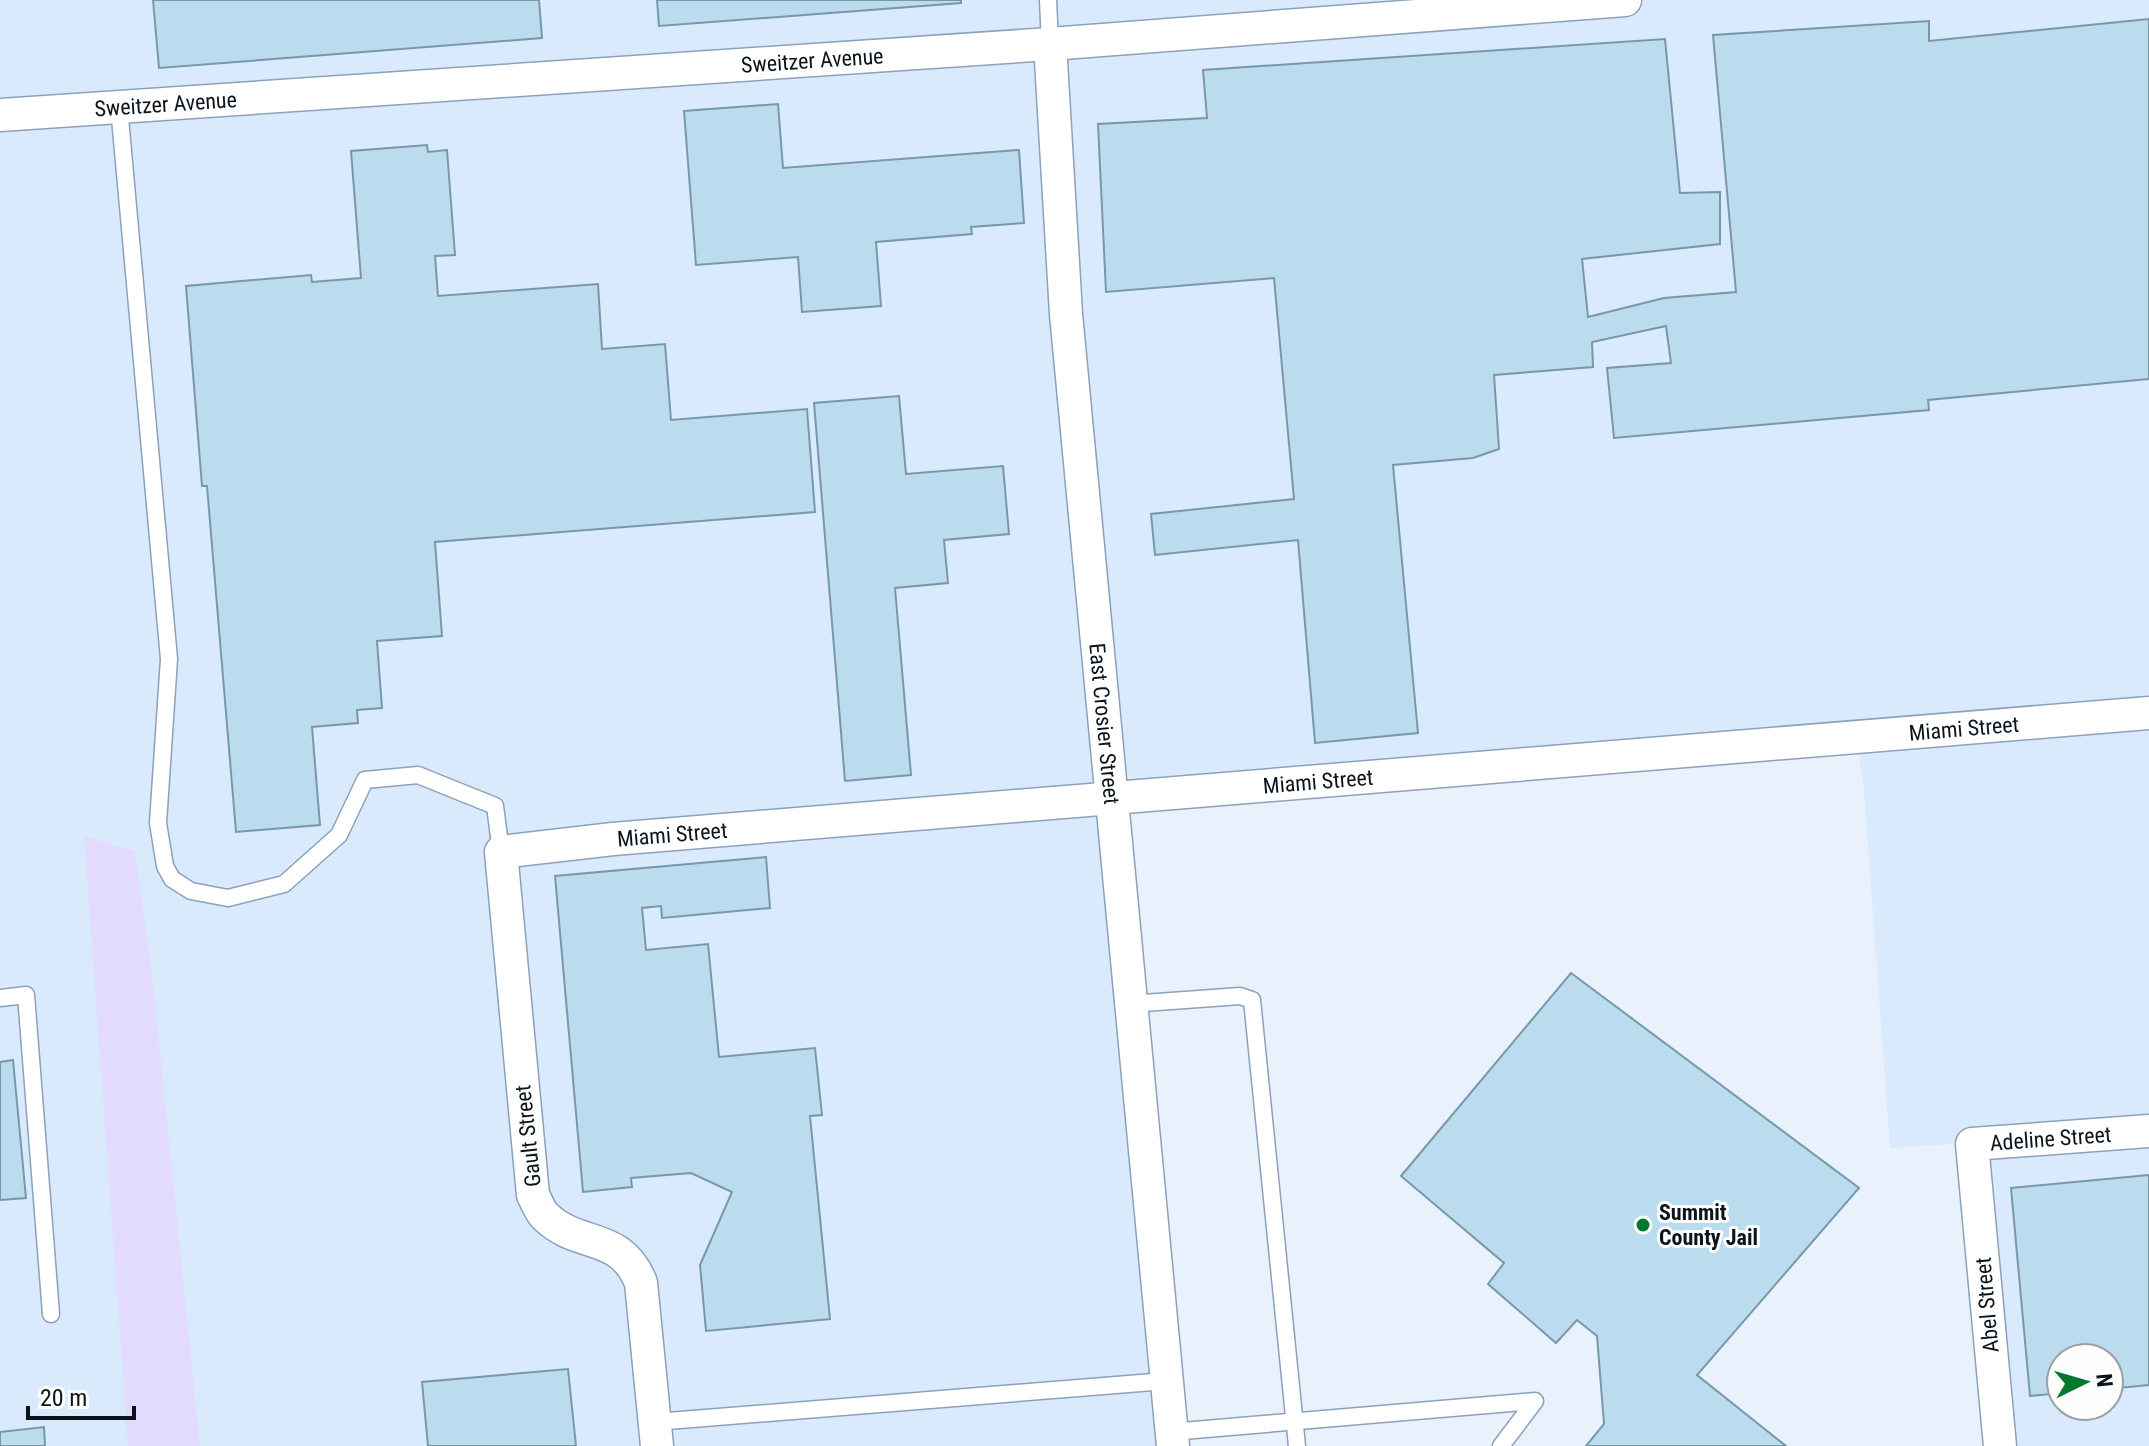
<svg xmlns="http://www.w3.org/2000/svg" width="2149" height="1446" font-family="'Roboto Condensed',sans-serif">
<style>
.built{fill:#d9eafd;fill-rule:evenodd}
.green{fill:#e2dbfe}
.building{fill:#bbdcee;stroke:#7898a8;stroke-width:2}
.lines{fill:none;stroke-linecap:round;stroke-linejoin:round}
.service-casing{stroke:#8ca1ba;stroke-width:19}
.minor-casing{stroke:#8ca1ba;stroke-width:35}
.service{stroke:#fff;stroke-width:16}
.minor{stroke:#fff;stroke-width:32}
.poi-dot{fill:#00782d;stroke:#fdfdfd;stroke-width:3}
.labels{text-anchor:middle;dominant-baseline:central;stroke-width:6;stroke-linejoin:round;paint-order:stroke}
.street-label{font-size:22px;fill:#0b131b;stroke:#fdfdfd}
.poi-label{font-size:22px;font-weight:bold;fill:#0b131b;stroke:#fdfdfd;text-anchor:start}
</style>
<rect width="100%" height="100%" fill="#e8f1fc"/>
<!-- built -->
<g class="built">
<path d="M 0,0 L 2149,0 L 2149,1131 L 1890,1148 L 1864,791 L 1857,736 L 1111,799 L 1173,1446 L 0,1446 Z"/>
<path d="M 2149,1140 L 2149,1446 L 2009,1446 L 1983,1152 ZM 2061,1358 L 2109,1358 L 2109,1406 L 2061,1406 Z"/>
</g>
<!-- green -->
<path class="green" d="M 84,836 L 135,851 L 152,973 L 200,1446 L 128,1446 Z"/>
<!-- building -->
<g class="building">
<path d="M 153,0 L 539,0 L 542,38 L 159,68 Z"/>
<path d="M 657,0 L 961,0 L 961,3 L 659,26 Z"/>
<path d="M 2149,19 L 2149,379 L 1928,400 L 1929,410 L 1614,438 L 1607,368 L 1671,363 L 1666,326 L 1592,342 L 1593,367 L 1494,375 L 1499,449 L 1473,458 L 1393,465 L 1418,733 L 1315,743 L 1298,540 L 1155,555 L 1151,514 L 1294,499 L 1274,278 L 1106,292 L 1098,124 L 1207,118 L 1203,70 L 1665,39 L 1680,193 L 1720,192 L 1720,244 L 1582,259 L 1588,317 L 1664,298 L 1736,292 L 1713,35 L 1929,21 L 1929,41 Z"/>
<path d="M 778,104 L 783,168 L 1019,150 L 1024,223 L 971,227 L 972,234 L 876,242 L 881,306 L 802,312 L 798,257 L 696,265 L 684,111 Z"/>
<path d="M 427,145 L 428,152 L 447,150 L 455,255 L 435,256 L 438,296 L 598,284 L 602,349 L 665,344 L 671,420 L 807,409 L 815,512 L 435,542 L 442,636 L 377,641 L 382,708 L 357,710 L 358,723 L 312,727 L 320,825 L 236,832 L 207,486 L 202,486 L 186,286 L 311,275 L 312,282 L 361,278 L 351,151 Z"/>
<path d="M 899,396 L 906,474 L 1003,466 L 1009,534 L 944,540 L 948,583 L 895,588 L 911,775 L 845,781 L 814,403 Z"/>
<path d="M 766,857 L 770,908 L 662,918 L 661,906 L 642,908 L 646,950 L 708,944 L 719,1057 L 815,1048 L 822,1115 L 810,1116 L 830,1319 L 706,1331 L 700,1265 L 732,1192 L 691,1173 L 631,1178 L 632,1187 L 583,1192 L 555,876 Z"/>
<path d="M 1571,973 L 1859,1188 L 1697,1375 L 1786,1446 L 1586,1446 L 1604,1424 L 1597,1336 L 1577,1320 L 1556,1343 L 1488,1284 L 1504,1263 L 1401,1176 Z"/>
<path d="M 13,1060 L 26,1198 L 0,1200 L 0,1062 Z"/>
<path d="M 2149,1175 L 2149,1385 L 2109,1389 L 2109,1358 L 2061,1358 L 2061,1393 L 2030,1396 L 2011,1188 Z"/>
<path d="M 568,1369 L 576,1446 L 428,1446 L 422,1382 Z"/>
<path d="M 44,1427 L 45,1446 L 0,1446 L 0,1432 Z"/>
</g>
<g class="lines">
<defs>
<g id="service">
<path d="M 1048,0 L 1050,44"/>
<path d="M 119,107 L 169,659 L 158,823 L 165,866 L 172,879 L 191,891 L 228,898 L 284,884 L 339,835 L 365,780 L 418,775 L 495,806 L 501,852"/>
<path d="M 0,998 L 26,995 L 51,1314"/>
<path d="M 1130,1004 L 1240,996 L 1252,1000 L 1297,1446"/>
<path d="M 655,1422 L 1166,1381"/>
<path d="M 1171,1432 L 1535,1401 L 1501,1446"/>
</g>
<g id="minor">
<path id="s1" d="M 1050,44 L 1066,314 L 1173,1446"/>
<path id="s2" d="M 0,115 L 1050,44 L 1625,0"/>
<path id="s3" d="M 657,1446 L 641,1283 C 621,1231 579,1249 546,1217 C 540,1212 537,1202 533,1195 L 501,852 L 613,839 L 2149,713"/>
<path id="s4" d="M 2000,1446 L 1972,1144 L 2149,1131"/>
</g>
</defs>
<!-- service casing -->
<use href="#service" class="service-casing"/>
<!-- minor casing -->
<use href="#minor" class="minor-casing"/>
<!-- service -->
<use href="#service" class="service"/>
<!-- minor -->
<use href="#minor" class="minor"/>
</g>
<!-- markers -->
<circle class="poi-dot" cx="1643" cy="1225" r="8"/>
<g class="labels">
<!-- street labels -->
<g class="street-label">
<text stroke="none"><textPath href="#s2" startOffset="814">Sweitzer Avenue</textPath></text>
<text stroke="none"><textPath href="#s2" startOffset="166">Sweitzer Avenue</textPath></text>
<text stroke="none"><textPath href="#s1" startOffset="682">East Crosier Street</textPath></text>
<text stroke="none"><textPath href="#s3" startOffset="2122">Miami Street</textPath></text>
<text stroke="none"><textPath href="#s3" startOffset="1474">Miami Street</textPath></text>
<text stroke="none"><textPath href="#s3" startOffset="826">Miami Street</textPath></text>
<text transform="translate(528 1136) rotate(-96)">Gault Street</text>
<text stroke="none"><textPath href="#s4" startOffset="382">Adeline Street</textPath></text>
<text transform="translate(1987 1305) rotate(-95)">Abel Street</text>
</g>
<!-- poi labels -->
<g class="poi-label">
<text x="1659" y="1212">Summit<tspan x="1659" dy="25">County Jail</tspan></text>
</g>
</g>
<!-- north arrow -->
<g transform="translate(2085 1382) rotate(85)"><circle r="38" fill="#fdfdfd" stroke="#9c9fa3" stroke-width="2"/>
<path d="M0-6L14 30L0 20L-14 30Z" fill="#00782d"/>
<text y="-12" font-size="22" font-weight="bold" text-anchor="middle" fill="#0b131b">N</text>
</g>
<!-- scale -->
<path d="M28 1406v12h106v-12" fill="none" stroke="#0b131b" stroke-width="4"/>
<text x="40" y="1406" font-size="24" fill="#0b131b" stroke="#fdfdfd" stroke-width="6" paint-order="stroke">20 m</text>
</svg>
